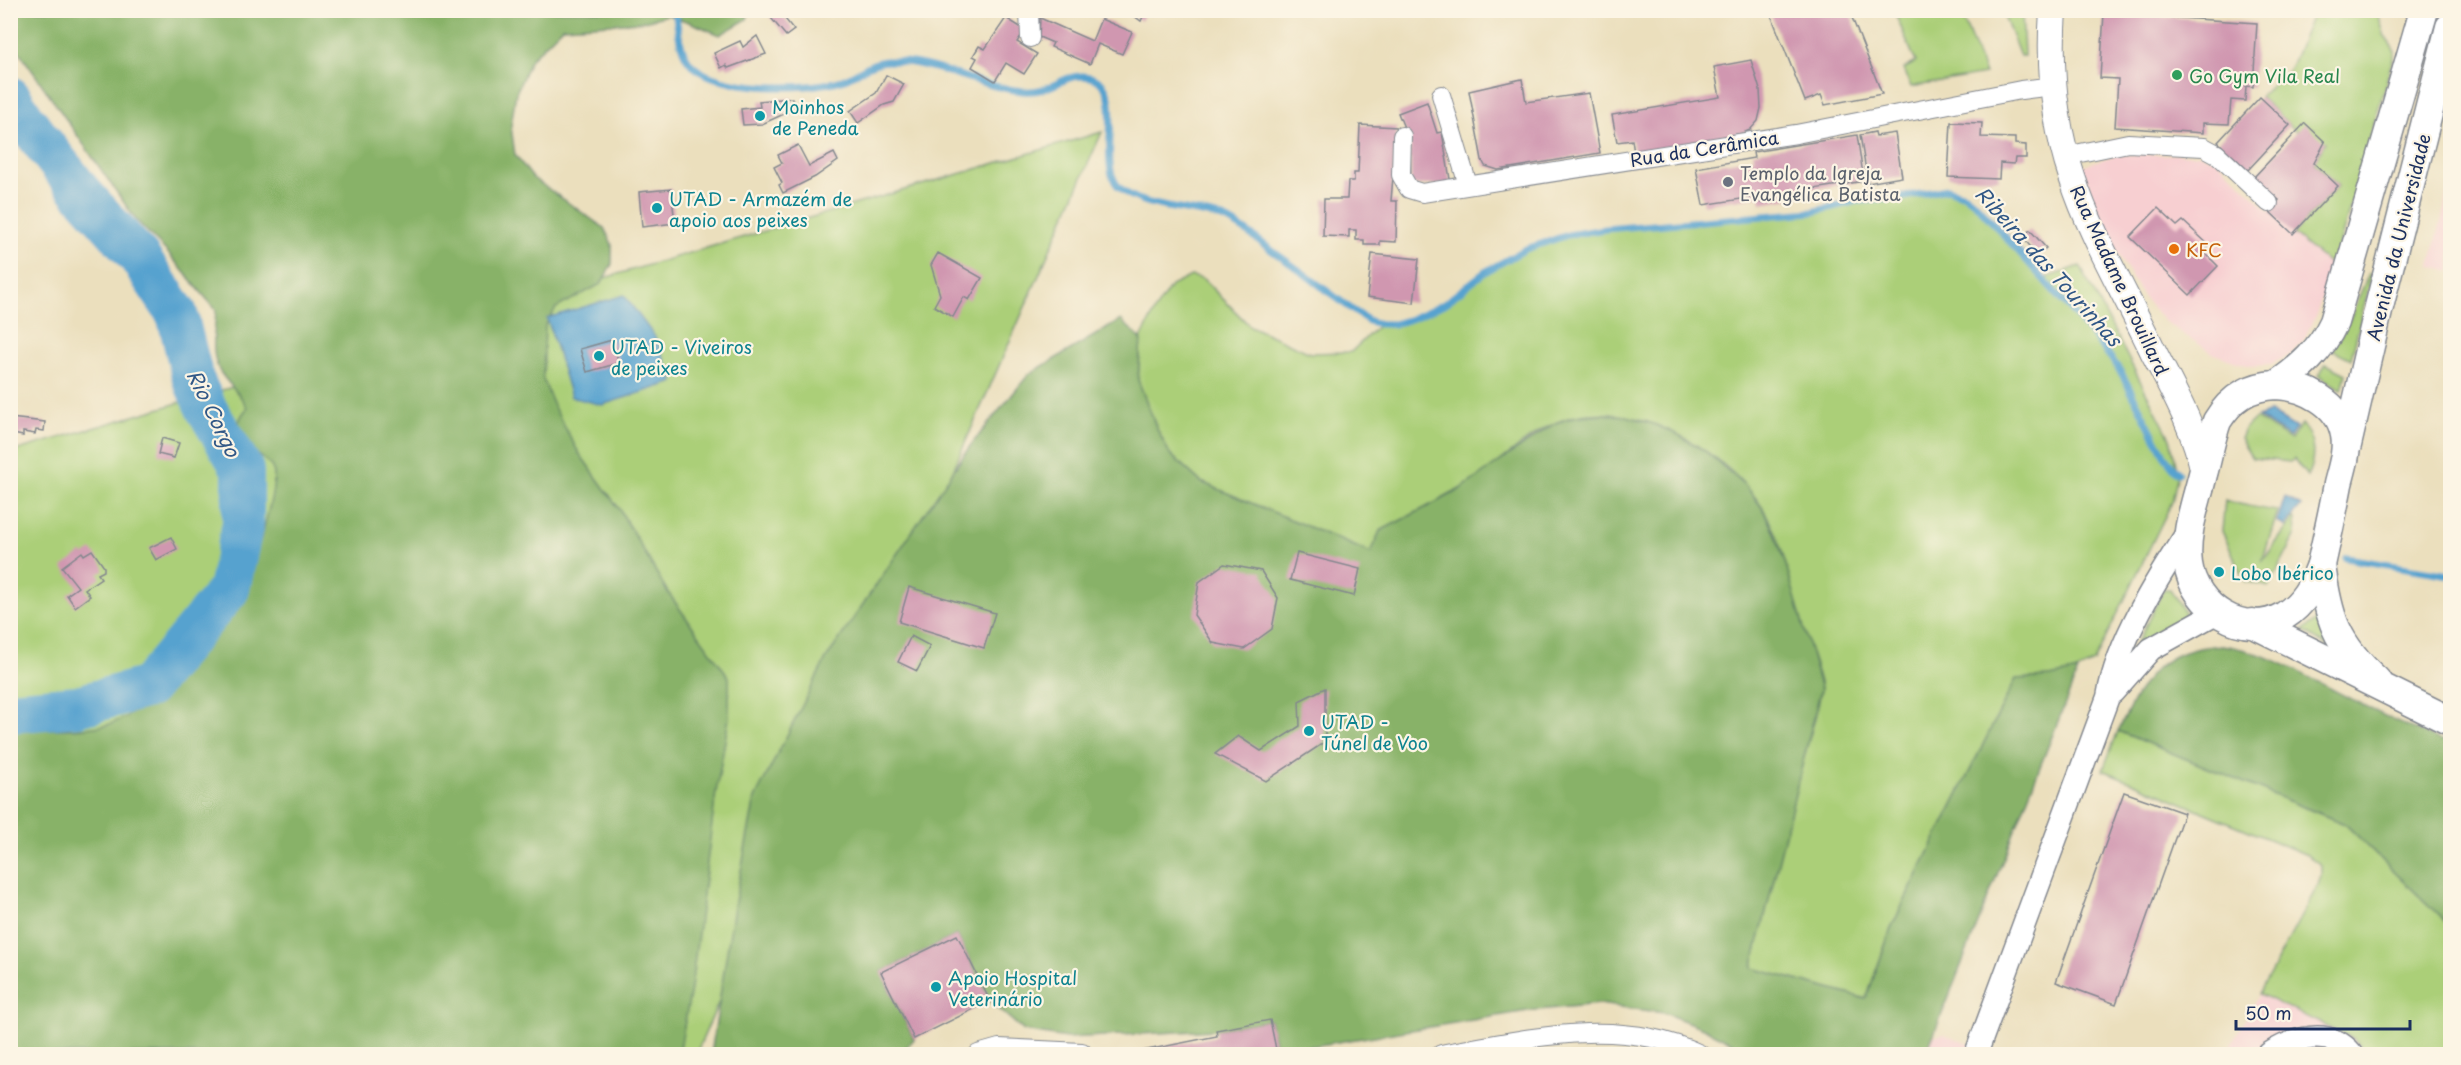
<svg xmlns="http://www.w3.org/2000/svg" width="2461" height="1065" font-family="'Playpen Sans',sans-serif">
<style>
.built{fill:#f7cfd1}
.green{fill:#abcf78;stroke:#637f6b;stroke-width:1.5}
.forest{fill:#88b268;stroke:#527063;stroke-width:1.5}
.water{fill:#56a2cf;stroke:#386896;stroke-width:1.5}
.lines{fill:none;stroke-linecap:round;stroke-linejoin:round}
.stream{stroke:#56a2cf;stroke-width:7}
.river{stroke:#56a2cf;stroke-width:42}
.building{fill:#d097b0}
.minor-casing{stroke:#83878e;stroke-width:20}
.tertiary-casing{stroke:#83878e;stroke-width:25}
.secondary-casing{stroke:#83878e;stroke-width:28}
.primary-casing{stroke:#83878e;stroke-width:31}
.minor{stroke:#fff;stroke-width:18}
.tertiary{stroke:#fff;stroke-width:22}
.secondary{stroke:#fff;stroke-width:26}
.primary{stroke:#fff;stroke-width:28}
.leisure-dot{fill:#2e9e5b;stroke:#fcf5e5;stroke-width:2}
.culture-dot{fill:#0f9aa8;stroke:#fcf5e5;stroke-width:2}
.worship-dot{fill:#6b7280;stroke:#fcf5e5;stroke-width:2}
.food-dot{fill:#e8710a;stroke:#fcf5e5;stroke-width:2}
.labels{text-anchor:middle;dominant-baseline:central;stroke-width:4.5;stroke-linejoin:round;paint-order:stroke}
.leisure-label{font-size:18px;fill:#27864d;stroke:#fcf5e5;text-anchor:start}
.culture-label{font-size:18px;fill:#0d838f;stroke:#fcf5e5;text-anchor:start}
.street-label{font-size:18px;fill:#1b2f5e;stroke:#fcf5e5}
.worship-label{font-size:18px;fill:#5b616d;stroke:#fcf5e5;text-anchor:start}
.food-label{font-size:18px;fill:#c56008;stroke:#fcf5e5;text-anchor:start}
.water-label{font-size:20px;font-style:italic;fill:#305786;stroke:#fcf5e5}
</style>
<rect width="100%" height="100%" fill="#fcf5e5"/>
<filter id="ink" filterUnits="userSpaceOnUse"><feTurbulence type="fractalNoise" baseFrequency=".0167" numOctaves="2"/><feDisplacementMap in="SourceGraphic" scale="12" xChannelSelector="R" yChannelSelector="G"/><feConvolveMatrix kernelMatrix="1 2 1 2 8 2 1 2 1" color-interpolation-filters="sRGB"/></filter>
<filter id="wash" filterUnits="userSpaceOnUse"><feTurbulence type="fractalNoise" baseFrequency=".008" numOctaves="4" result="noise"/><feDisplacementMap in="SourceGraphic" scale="24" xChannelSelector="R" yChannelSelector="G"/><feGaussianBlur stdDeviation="1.35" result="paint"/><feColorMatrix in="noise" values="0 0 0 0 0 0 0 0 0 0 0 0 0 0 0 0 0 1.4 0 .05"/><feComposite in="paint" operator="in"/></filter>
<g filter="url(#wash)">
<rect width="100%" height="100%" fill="#ebdfbd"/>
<!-- built -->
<g class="built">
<path d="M 2200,154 L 2217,160 L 2293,234 L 2333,267 L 2316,315 L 2303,341 L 2290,355 L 2269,365 L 2253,366 L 2242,364 L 2214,354 L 2165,322 L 2151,307 L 2139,291 L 2116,250 L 2098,211 L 2082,166 L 2116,155 Z"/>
<path d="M 2450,185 L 2450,272 L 2430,266 Z"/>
<path d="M 2259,994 L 2351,1038 L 2359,1045 L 2365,1054 L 2226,1054 Z"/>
<path d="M 1944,1034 L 1994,1054 L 1866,1054 Z"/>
</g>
<!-- green -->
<g class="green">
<path d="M 1909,11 L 1960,11 L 1985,74 L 1911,87 L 1904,69 L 1916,62 L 1896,16 Z"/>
<path d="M 2002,11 L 2022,11 L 2024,56 L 2020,56 Z"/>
<path d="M 2302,11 L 2377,11 L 2385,37 L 2395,51 L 2333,267 L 2293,234 L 2338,186 L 2314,163 L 2325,142 L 2297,132 L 2260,97 L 2290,69 L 2313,13 Z"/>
<path d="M 1102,132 L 696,1054 L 11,1054 L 11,452 Z"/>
<path d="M 1947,189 L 1965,195 L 1976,204 L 2043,279 L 2080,266 L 2170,438 L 2178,473 L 2172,502 L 2094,662 C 2071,678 2043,678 2016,679 L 1892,926 L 1866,999 L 1752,968 C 1769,899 1786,830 1803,761 C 1807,745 1821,701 1821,688 C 1820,675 1806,642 1802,626 C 1791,587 1784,543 1762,507 C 1728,454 1641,401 1575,416 C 1537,425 1510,456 1478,478 C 1447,498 1413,514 1380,531 L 1371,553 L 1201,482 L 1170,454 L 1157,429 L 1138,380 L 1141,339 L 1155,310 L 1171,286 L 1191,276 L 1203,279 L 1250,326 L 1310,353 L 1351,352 L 1380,324 L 1395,323 L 1430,311 L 1505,260 L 1548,241 L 1568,235 L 1631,226 L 1689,223 L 1813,212 L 1856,201 L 1899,198 Z"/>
<path d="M 2369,273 L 2372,274 L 2351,359 L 2333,350 L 2350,319 Z"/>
<path d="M 2326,364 L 2346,374 L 2342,390 L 2318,375 Z"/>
<path d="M 2256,418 L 2291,440 L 2301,424 C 2315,438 2316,459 2307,476 L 2294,459 L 2290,462 L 2252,458 L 2240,439 L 2244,429 Z"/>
<path d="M 2225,500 C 2231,503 2273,511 2278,511 L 2262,562 L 2294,518 L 2295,520 L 2296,535 L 2269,587 L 2245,581 L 2222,531 Z"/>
<path d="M 2164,589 L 2170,589 L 2187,616 L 2142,646 L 2137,643 Z"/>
<path d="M 2320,617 L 2344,657 L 2303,631 Z"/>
<path d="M 2118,731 L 2345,824 L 2450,926 L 2450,1054 L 2365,1054 L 2359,1045 L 2351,1038 L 2259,994 L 2318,885 L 2321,876 L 2321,865 L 2307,855 L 2103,770 Z"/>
</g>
<!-- forest -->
<g class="forest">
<path d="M 11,10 L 749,11 L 747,19 L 720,35 L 692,23 L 668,15 L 640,22 L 563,27 L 531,59 L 516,93 L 511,126 L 515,155 L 533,178 L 604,228 L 612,244 L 612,264 L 601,284 L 556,308 L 545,326 L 543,379 L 555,409 L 579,453 L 620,510 L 667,591 L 729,677 L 729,718 L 716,792 L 691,989 L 679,1054 L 11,1054 L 11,726 C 36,729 91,732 115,722 C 153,706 178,671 204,640 C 214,629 225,617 234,605 C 249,582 274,503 274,475 C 273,450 214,449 247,408 C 240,392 228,385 219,370 C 210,353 215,329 216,310 L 168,253 L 136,220 L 11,40 Z"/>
<path d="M 1121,320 L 1141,339 L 1138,380 L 1157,429 L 1170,454 L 1201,482 L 1371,553 L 1380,531 L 1456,492 L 1555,423 L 1577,416 L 1602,414 L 1627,416 L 1654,424 L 1679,435 L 1705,451 L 1746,486 L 1763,509 L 1776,537 L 1787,568 L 1821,689 L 1752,968 L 1866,999 L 1892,926 L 2016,679 L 2050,677 L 2078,671 L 1926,1054 L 1754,1054 L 1703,1028 L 1664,1013 L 1599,1004 L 1528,1011 L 1277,1052 L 1270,1020 L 1216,1030 L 1066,1038 L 1024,1031 L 990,1001 L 957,935 L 881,972 L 914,1039 L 900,1054 L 711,1054 L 734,907 L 755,798 L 826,659 L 970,446 L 1029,374 Z"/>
<path d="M 2222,645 C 2258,650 2288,666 2320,683 C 2363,705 2405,728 2450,743 L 2450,926 L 2345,824 L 2118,731 C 2145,678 2156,650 2222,645 Z"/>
</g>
<!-- water -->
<g class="water">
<path d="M 624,295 L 655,337 L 674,382 L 602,405 L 571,397 L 547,318 Z"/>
<path d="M 2270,412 L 2296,428 L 2290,437 L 2258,417 Z"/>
<path d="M 2285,497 L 2301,506 L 2285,526 L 2277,522 Z"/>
</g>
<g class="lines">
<!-- stream -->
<g class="stream">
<path d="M 675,10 C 678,28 679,53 693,66 C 721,91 807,91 842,80 C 857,75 871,61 887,61 C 934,60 977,87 1023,91 C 1050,94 1062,75 1083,76 C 1134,79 1094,159 1118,186 C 1141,211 1196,207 1225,219 C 1243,227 1258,240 1274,252 C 1301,271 1327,291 1354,311 L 1369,321 L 1380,324 L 1394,324 L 1411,319 L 1444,304 L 1485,272 L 1526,249 L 1568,235 L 1605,229 L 1813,212 L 1856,201 L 1899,198 L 1947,189 L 1965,195 L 1976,204 L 2078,318 L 2111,358 L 2122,374 L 2165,457 L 2178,473"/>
<path d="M 2346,558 L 2450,575"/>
</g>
<!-- river -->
<path class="river" d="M 10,97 L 25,120 L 80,191 L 139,257 L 177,314 L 193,379 L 207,410 L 243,470 L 243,523 L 229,589 L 148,687 L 78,706 L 10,712"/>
</g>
<g id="blocks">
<!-- building -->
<g class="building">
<path d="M 769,10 L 778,10 L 794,30 L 786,36 L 766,12 Z"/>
<path d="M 1126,10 L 1146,10 L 1141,21 Z"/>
<path d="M 1769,10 L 1849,10 L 1882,94 L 1825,105 L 1821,95 L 1805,101 Z"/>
<path d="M 2104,13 L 2257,23 L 2253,87 L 2246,86 L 2245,101 L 2231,100 L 2229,124 L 2203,123 L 2203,133 L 2115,127 L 2118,79 L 2100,78 Z"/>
<path d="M 1006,18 L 1025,30 L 1017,42 L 1037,54 L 1024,74 L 1006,63 L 995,81 L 972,67 L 977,58 L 973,56 L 979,46 L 985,49 Z"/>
<path d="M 1040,18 L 1092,41 L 1101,19 L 1132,32 L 1122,54 L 1098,44 L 1090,64 L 1051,47 L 1053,43 L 1039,37 Z"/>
<path d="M 757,36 L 766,54 L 728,68 L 726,65 L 721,68 L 714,53 L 740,41 L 743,47 Z"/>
<path d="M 1751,60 L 1760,90 L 1761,108 L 1758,121 L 1750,130 L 1743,133 L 1634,153 L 1632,140 L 1617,142 L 1612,115 L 1720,97 L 1714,67 Z"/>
<path d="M 886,75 L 904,84 L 894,102 L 884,105 L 858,123 L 850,111 L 876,93 Z"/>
<path d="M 1522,79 L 1526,102 L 1589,93 L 1600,153 L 1498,170 L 1485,166 L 1482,160 L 1469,91 Z"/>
<path d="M 2260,97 L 2290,125 L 2248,170 L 2218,142 Z"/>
<path d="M 792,98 L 795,109 L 762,124 L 743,125 L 741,109 L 760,107 L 759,101 Z"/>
<path d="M 1427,102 L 1437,133 L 1442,132 L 1451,185 L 1411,185 L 1410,135 L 1407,135 L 1398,113 Z"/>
<path d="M 1951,122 L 1982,123 L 1981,137 L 2015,138 L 2015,144 L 2026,145 L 2026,158 L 2015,158 L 2014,164 L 2000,163 L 1999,179 L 1948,177 Z"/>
<path d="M 2305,123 L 2325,142 L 2314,163 L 2338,186 L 2293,234 L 2269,211 L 2279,200 L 2254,177 Z"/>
<path d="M 1360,125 L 1397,127 L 1391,201 L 1397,201 L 1396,242 L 1380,241 L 1380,245 L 1364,245 L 1364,240 L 1356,240 L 1356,230 L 1349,230 L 1349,237 L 1323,236 L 1324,199 L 1347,199 L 1348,181 L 1354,181 L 1354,173 L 1358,173 Z"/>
<path d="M 1875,132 L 1876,136 L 1895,133 L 1902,177 L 1868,183 L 1860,135 Z"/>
<path d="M 1857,135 L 1864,181 L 1800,191 L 1801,196 L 1761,203 L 1760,196 L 1703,205 L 1696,168 L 1754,158 L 1753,152 Z"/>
<path d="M 798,145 L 809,166 L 834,153 L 838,161 L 815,177 L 783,193 L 779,185 L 782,183 L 774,167 L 782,163 L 778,155 Z"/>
<path d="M 671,189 L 675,223 L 642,227 L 639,192 Z"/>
<path d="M 2158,208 L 2177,226 L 2183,221 L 2210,246 L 2204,252 L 2218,266 L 2190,295 L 2130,237 Z"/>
<path d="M 2030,230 L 2046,248 L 2038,255 L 2022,237 Z"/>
<path d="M 938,253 L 982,278 L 969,300 L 964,297 L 953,317 L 934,306 L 940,295 L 931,265 Z"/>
<path d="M 1372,254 L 1419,259 L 1414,303 L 1367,297 Z"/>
<path d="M 612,340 L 619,363 L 587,372 L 580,349 Z"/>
<path d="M 10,418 L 45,422 L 44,431 L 36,430 L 35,434 L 23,432 L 23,436 L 13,434 L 10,439 Z"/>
<path d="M 162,438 L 179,443 L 174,458 L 158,454 Z"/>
<path d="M 171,537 L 177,549 L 156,560 L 149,548 Z"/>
<path d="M 92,550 L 104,567 L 104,571 L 98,574 L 101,578 L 85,589 L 90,596 L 75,607 L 67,595 L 78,587 L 62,567 L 82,552 L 84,555 Z"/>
<path d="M 1297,553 L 1360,569 L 1354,596 L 1290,580 Z"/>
<path d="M 1224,564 L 1261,571 L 1278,598 L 1272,629 L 1244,649 L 1213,643 L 1194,615 L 1199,582 Z"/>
<path d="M 909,587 L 995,613 L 984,648 L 899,622 Z"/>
<path d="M 911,636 L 930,646 L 917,671 L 898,662 Z"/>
<path d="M 1325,688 L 1325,742 L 1266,781 L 1215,754 L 1238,736 L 1261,751 L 1300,726 L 1299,701 Z"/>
<path d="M 2124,792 L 2184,813 L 2116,1004 L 2056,982 Z"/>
<path d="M 957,935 L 990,1001 L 914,1039 L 881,972 Z"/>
<path d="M 1270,1020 L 1277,1054 L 1127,1054 L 1217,1036 L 1216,1030 Z"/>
</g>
</g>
</g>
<g filter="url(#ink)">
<use href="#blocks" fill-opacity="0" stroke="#83878e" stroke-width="1.5"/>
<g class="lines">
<defs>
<g id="minor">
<path d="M 1029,10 L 1030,38"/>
<path d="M 1441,95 L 1468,185"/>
<path d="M 1402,136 L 1401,175 L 1409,189 L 1422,193 L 1796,134 L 2021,90 L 2053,86"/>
<path d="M 2066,156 L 2128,143 L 2204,147 L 2217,154 L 2269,203"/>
<path d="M 978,1054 L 999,1048 L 1082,1052"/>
<path d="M 1441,1054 C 1527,1039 1617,1015 1700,1054"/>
</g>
<g id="tertiary">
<path d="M 2113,692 L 2151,649 L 2216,613"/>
<path d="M 1976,1054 L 2108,697 C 2117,642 2158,577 2189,530"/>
<path d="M 2269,1054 C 2293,1038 2330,1027 2352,1054"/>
</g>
<path id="secondary" d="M 2053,10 C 2049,67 2054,123 2072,177 C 2090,234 2127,296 2153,351 C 2173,390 2195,429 2204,472"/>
<g id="primary">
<path d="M 2276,385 C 2305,386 2340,403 2345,435 C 2348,451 2342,468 2338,484 C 2333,511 2327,538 2321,565 C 2313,586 2303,604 2284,616 C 2243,640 2194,607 2188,564 C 2184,534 2196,503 2203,474 C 2208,456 2211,438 2217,421 C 2231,398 2249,386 2276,385 Z"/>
<path d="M 2276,385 C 2301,368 2321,350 2334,322 L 2424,10"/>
<path d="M 2347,445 L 2379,307 L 2450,27"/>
<path d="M 2321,565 C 2328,617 2336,644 2376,680"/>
<path d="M 2252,623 L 2450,721"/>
</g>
</defs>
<!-- minor casing -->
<use href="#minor" class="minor-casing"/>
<!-- tertiary casing -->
<use href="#tertiary" class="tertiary-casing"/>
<!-- secondary casing -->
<use href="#secondary" class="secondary-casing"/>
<!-- primary casing -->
<use href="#primary" class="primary-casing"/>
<!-- minor -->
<use href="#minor" class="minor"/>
<!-- tertiary -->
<use href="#tertiary" class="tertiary"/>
<!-- secondary -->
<use href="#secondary" class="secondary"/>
<!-- primary -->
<use href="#primary" class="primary"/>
</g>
</g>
<!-- markers -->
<circle class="leisure-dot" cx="2177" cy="75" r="6"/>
<g class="culture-dot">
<circle cx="760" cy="116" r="6"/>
<circle cx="657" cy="208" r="6"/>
<circle cx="599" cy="356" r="6"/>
<circle cx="2219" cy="572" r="6"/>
<circle cx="1309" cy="731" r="6"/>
<circle cx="936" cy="987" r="6"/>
</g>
<circle class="worship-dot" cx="1728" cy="182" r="6"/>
<circle class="food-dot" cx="2174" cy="249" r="6"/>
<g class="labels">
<!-- leisure labels -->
<g class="leisure-label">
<text x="2189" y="75">Go Gym Vila Real</text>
</g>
<!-- culture labels -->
<g class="culture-label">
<text x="772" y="106">Moinhos<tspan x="772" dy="21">de Peneda</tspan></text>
<text x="669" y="198">UTAD - Armazém de<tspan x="669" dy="21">apoio aos peixes</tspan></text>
<text x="611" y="346">UTAD - Viveiros<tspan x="611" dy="21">de peixes</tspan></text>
<text x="2231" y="572">Lobo Ibérico</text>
<text x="1321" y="721">UTAD -<tspan x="1321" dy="21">Túnel de Voo</tspan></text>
<text x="948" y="977">Apoio Hospital<tspan x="948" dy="21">Veterinário</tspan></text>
</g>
<!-- street labels -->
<g class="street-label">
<text transform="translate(1704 148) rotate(-9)">Rua da Cerâmica</text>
<text transform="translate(2398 237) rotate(-76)">Avenida da Universidade</text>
<text transform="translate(2120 280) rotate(65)">Rua Madame Brouillard</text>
</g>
<!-- worship labels -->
<g class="worship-label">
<text x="1740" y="172">Templo da Igreja<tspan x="1740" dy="21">Evangélica Batista</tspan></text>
</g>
<!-- food labels -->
<g class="food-label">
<text x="2186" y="249">KFC</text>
</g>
<!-- water labels -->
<g class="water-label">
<text transform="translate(2049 266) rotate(48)">Ribeira das Tourinhas</text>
<text transform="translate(214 413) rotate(64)">Rio Corgo</text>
</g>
</g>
<!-- margin -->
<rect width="2461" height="1065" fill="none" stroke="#fcf5e5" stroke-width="36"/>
<!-- scale -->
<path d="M2236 1020v9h174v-9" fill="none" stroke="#1b2f5e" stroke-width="3"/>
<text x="2245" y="1020" font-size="18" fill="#1b2f5e" stroke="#fcf5e5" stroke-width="4.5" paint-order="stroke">50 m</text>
</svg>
